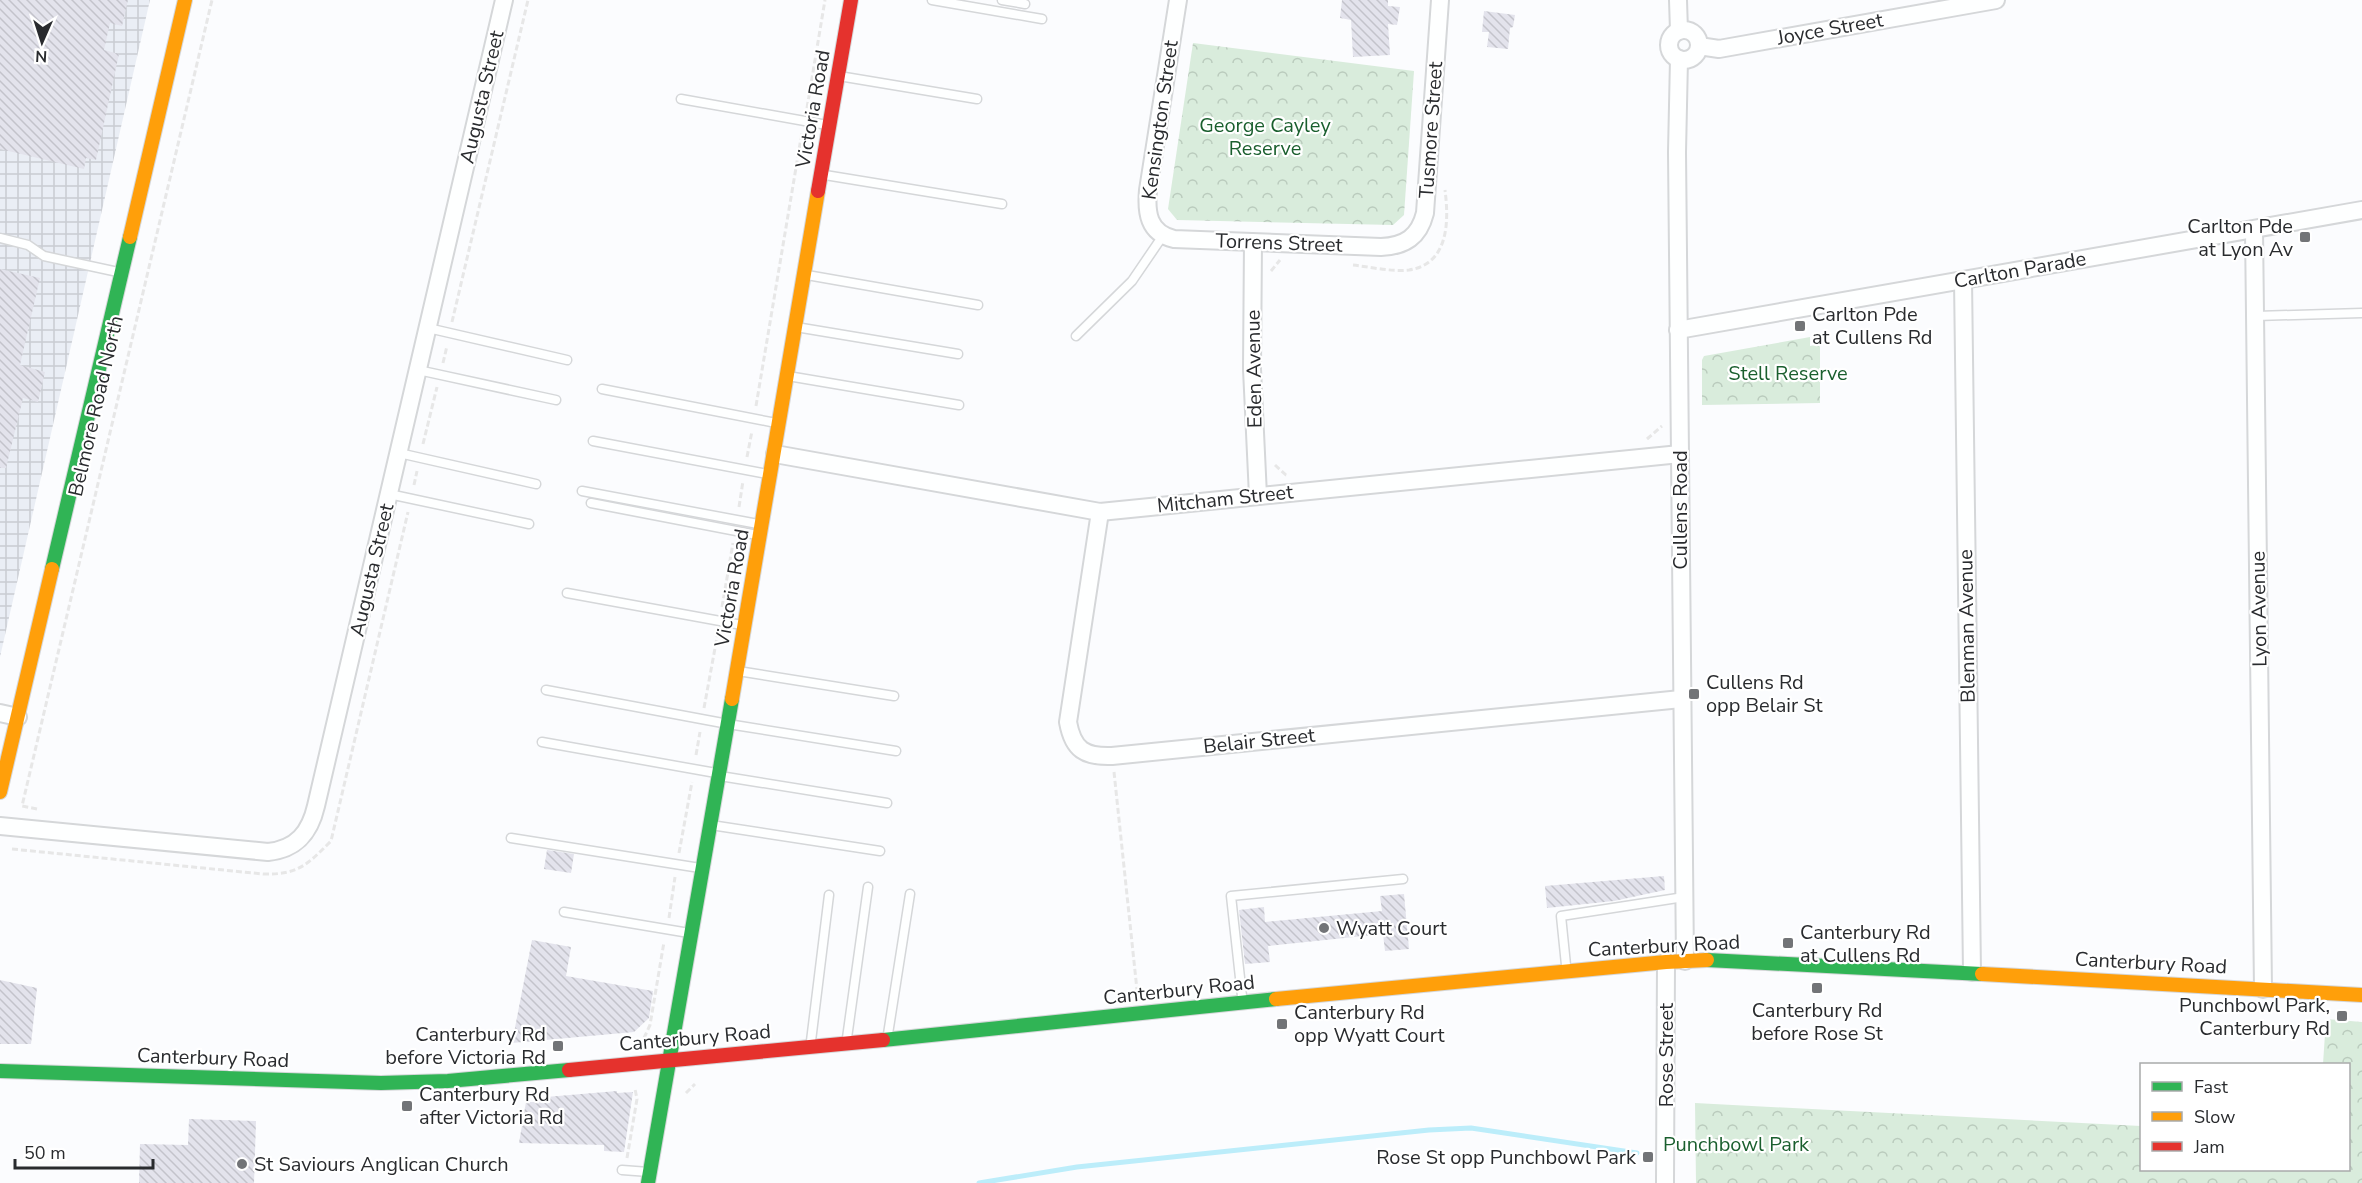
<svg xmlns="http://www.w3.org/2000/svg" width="2362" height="1183" font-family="'Nunito Sans',sans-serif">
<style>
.industrial{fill:url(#industrial-grid)}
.park{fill:url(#park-crowns)}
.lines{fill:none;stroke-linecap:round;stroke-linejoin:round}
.stream{stroke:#bcedfa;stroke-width:5}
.building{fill:url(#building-back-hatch)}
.lane-casing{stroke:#d5d7d9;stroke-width:11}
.street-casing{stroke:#d5d7d9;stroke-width:20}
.fast-casing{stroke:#d5d7d9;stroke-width:16}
.slow-casing{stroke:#d5d7d9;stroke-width:16}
.jam-casing{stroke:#d5d7d9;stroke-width:16}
.path{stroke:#e7e7e7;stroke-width:3;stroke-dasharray:6 3;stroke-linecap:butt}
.lane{stroke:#feffff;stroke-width:8}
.street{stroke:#feffff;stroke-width:16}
.fast{stroke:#30b455;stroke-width:14}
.slow{stroke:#ff9f0a;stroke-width:14}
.jam{stroke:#e5322d;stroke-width:14}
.poi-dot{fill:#727477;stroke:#fff;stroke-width:2}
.labels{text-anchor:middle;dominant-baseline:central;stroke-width:4.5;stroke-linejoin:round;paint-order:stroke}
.street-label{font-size:20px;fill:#292b2e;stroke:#fff}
.park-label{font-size:20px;fill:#1a5f2e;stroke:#fff}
.poi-label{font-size:20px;fill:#292b2e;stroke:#fff;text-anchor:start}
</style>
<defs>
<pattern id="industrial-grid" width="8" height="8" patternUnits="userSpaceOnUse" patternTransform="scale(1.5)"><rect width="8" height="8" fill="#eaeef5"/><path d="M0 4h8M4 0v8" fill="none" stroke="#c9ccd2"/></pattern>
<pattern id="park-crowns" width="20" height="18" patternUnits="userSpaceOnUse" patternTransform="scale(1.5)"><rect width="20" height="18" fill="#d9ecdc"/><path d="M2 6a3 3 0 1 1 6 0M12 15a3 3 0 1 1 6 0" fill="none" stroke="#bacbbd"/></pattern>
<pattern id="building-back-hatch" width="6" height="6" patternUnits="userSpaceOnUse" patternTransform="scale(1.5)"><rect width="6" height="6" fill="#e3e3ec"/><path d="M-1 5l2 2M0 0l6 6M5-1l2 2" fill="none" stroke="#c3c3cb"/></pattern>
</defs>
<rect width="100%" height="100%" fill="#fbfcfe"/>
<!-- industrial -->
<path class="industrial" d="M 0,0 L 150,0 L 0,657 Z"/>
<!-- park -->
<g class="park">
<path d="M 1193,43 L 1414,71 L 1404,215 L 1393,225 L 1177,220 L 1168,209 Z"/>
<path d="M 1810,337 L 1810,346 L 1820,344 L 1820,403 L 1702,405 L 1702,360 L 1704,356 Z"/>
<path d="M 2326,1019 L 2362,1022 L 2362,1183 L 1696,1183 L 1695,1103 L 2141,1126 L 2142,1170 L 2348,1170 L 2348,1064 L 2323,1064 Z"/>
</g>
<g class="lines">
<!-- stream -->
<path class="stream" d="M 979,1183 L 1077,1167 L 1429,1130 L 1471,1128 L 1637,1153"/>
</g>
<!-- building -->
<g class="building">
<path d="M 0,0 L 128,0 L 122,26 L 110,23 L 104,50 L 119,54 L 96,160 L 86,158 L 84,169 L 0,149 Z"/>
<path d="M 1342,0 L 1388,0 L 1388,6 L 1400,7 L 1397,25 L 1388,24 L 1390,55 L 1353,57 L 1351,20 L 1340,18 Z"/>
<path d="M 1484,11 L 1515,15 L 1513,27 L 1510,28 L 1508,49 L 1487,47 L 1489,32 L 1482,32 Z"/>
<path d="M 0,269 L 40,278 L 20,365 L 45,372 L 38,402 L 23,398 L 6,468 L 0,468 Z"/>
<path d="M 547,850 L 574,854 L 571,873 L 544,869 Z"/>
<path d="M 1664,876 L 1665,890 L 1614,901 L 1547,908 L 1545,886 Z"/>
<path d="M 1404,894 L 1409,949 L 1385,951 L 1383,934 L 1268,946 L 1270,962 L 1245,964 L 1239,910 L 1264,907 L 1265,922 L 1382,911 L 1380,896 Z"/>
<path d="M 532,940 L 571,947 L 566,976 L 653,991 L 649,1018 L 634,1032 L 512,1043 Z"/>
<path d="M 0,980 L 37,988 L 31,1044 L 0,1044 Z"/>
<path d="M 617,1091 L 617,1093 L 633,1092 L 624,1152 L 604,1151 L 604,1145 L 519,1143 L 526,1102 L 546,1102 L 546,1097 Z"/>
<path d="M 189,1119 L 256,1121 L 254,1183 L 139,1183 L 140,1144 L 188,1145 Z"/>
</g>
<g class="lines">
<defs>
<g id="lane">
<path d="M 932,0 L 1042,19"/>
<path d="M 1002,0 L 1025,4"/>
<path d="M 839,76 L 977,99"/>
<path d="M 681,99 L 827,125"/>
<path d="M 825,175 L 1002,204"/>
<path d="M 0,238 L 28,245 L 44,256 L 118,272"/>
<path d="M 807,275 L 978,305"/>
<path d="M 2256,316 L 2362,313"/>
<path d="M 796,327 L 958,354"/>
<path d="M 428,328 L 567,360"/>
<path d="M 1076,336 L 1132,281 L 1162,237"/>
<path d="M 418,370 L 556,400"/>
<path d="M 788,376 L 959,405"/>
<path d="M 602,389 L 776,423"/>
<path d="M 593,441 L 767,474"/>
<path d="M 399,453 L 536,484"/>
<path d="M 582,491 L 758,524"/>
<path d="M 389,494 L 529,524"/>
<path d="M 591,503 L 757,535"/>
<path d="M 567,593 L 742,625"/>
<path d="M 738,671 L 894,696"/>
<path d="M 546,690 L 728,724 L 896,751"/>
<path d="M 542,742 L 716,773"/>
<path d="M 720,776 L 887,803"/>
<path d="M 711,825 L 880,851"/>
<path d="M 511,838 L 700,868"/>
<path d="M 564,912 L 689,933"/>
<path d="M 1566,965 L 1561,916 L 1684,897"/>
<path d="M 1242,996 L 1231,896 L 1403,879"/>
<path d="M 888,1034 L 910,894"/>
<path d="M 847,1038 L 868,887"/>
<path d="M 811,1041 L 829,895"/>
<path d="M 622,1170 L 649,1172"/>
</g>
<g id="street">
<path d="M 1178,0 L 1148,190 C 1146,212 1148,233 1174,239 L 1381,247 C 1405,246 1419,237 1425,213 L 1440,0"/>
<path d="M 1678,0 L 1679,31"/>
<circle cx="1684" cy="45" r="15"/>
<path d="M 1699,46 L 1719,49 L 1996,0"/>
<path d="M 1679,59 L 1677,152 L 1685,961"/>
<path d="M 2254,230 L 2263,989"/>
<path d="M 1253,243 L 1252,369 L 1258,496"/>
<path d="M 1963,280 L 1972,972"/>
<path d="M 1678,330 L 2362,210"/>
<path d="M 775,454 L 1100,512 L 1680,454"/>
<path d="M 1100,512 L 1068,722 C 1073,750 1085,757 1112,756 L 1681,699"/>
<path d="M 0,713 L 18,717"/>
<path d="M 0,826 L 268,852 C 297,849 310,832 316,806 L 504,0"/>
<path d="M 1665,1183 L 1666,962"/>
</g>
<g id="fast">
<path d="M 52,569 L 130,237"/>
<path d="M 1707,960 L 1982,974"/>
<path d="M 883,1040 L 1276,999"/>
<path d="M 0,1071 L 381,1083 L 448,1081 L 569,1070"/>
<path d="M 648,1183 L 732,699"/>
</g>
<g id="slow">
<path d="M 130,237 L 185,0"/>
<path d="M 732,699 L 818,191"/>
<path d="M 0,792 L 52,569"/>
<path d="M 1982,974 L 2362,995"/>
<path d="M 1276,999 L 1666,962 L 1707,960"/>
</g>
<g id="jam">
<path d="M 818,191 L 851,0"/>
<path d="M 569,1070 L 883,1040"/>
</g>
</defs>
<!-- lane casing -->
<use href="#lane" class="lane-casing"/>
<!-- street casing -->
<use href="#street" class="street-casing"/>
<!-- fast casing -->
<use href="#fast" class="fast-casing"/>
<!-- slow casing -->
<use href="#slow" class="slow-casing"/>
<!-- jam casing -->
<use href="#jam" class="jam-casing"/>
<!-- path -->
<g class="path">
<path d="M 807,108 L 825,0"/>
<path d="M 1353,265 C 1371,267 1391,272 1409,270 C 1449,264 1449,221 1445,190"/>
<path d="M 1271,271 L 1280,260"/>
<path d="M 452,322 L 528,0"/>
<path d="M 443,363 L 447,346"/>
<path d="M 756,406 L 802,132"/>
<path d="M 1647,439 L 1662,426"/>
<path d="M 423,444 L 437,387"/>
<path d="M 747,457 L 752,431"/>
<path d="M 1275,465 L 1286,475 L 1288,475"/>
<path d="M 414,485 L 417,471"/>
<path d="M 739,507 L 743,481"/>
<path d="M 722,607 L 733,543"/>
<path d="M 704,708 L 718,632"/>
<path d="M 696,755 L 700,732"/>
<path d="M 1114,772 L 1137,990"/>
<path d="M 37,809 L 22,806 L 212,0"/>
<path d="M 12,849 L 263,874 C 298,875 307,865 331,841 L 408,512"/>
<path d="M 679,853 L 692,782"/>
<path d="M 669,918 L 675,877"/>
<path d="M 644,1038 L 650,1025 L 664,942"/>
<path d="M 686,1093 L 695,1084"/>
<path d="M 627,1158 L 637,1099 L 635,1089"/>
</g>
<!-- lane -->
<use href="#lane" class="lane"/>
<!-- street -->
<use href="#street" class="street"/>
<!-- fast -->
<use href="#fast" class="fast"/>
<!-- slow -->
<use href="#slow" class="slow"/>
<!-- jam -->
<use href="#jam" class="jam"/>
</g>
<!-- markers -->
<g class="poi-dot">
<rect x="2299" y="231" width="12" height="12" rx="3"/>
<rect x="1794" y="320" width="12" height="12" rx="3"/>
<rect x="1688" y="688" width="12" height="12" rx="3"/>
<circle cx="1324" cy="928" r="6"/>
<rect x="1782" y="937" width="12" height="12" rx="3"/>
<rect x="1811" y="982" width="12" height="12" rx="3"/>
<rect x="2336" y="1010" width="12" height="12" rx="3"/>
<rect x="1276" y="1018" width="12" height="12" rx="3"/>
<rect x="552" y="1040" width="12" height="12" rx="3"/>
<rect x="401" y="1100" width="12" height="12" rx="3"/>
<rect x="1642" y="1151" width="12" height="12" rx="3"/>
<circle cx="242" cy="1164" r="6"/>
</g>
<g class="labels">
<!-- street labels -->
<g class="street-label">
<text transform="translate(1830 29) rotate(-10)">Joyce Street</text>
<text transform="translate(482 97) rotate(-77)">Augusta Street</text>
<text transform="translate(813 109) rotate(-80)">Victoria Road</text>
<text transform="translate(1160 120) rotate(-82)">Kensington Street</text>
<text transform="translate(1431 130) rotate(-86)">Tusmore Street</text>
<text transform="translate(1279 243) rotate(2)">Torrens Street</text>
<text transform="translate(2020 270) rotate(-10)">Carlton Parade</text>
<text transform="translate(1254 369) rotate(-91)">Eden Avenue</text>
<text transform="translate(96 406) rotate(-77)">Belmore Road North</text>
<text transform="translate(1225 499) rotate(-6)">Mitcham Street</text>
<text transform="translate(1680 510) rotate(-90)">Cullens Road</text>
<text transform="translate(372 570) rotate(-77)">Augusta Street</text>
<text transform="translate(732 588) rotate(-80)">Victoria Road</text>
<text transform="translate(2259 609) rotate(-91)">Lyon Avenue</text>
<text transform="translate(1967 626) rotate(-91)">Blenman Avenue</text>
<text transform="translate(1259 741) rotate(-6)">Belair Street</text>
<text transform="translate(1664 946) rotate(-3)">Canterbury Road</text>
<text transform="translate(2151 963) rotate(3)">Canterbury Road</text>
<text transform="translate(1179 990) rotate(-6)">Canterbury Road</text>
<text transform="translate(695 1038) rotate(-5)">Canterbury Road</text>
<text transform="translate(1666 1055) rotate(-90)">Rose Street</text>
<text transform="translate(213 1058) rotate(2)">Canterbury Road</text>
</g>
<!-- park labels -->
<g class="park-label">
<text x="1265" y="125">George Cayley<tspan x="1265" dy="23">Reserve</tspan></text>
<text x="1788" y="373">Stell Reserve</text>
<text x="1736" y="1144">Punchbowl Park</text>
</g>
<!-- poi labels -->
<g class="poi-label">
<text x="2293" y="226" text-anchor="end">Carlton Pde<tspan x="2293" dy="23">at Lyon Av</tspan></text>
<text x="1812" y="314">Carlton Pde<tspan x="1812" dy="23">at Cullens Rd</tspan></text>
<text x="1706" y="682">Cullens Rd<tspan x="1706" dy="23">opp Belair St</tspan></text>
<text x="1336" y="928">Wyatt Court</text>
<text x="1800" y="932">Canterbury Rd<tspan x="1800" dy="23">at Cullens Rd</tspan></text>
<text x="2330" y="1005" text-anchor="end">Punchbowl Park,<tspan x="2330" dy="23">Canterbury Rd</tspan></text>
<text x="1817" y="1010" text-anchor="middle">Canterbury Rd<tspan x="1817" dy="23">before Rose St</tspan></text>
<text x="1294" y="1012">Canterbury Rd<tspan x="1294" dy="23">opp Wyatt Court</tspan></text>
<text x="546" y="1034" text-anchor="end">Canterbury Rd<tspan x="546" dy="23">before Victoria Rd</tspan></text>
<text x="419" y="1094">Canterbury Rd<tspan x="419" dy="23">after Victoria Rd</tspan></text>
<text x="1636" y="1157" text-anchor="end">Rose St opp Punchbowl Park</text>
<text x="254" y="1164">St Saviours Anglican Church</text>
</g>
</g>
<!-- legend -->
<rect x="2140" y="1063" width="210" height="108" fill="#ffffff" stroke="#a9aaab" stroke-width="1.5"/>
<rect x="2152" y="1082" width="30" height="9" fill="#30b455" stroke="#a9aaab" stroke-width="1.5"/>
<text x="2194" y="1093" font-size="18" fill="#292b2e">Fast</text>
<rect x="2152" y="1112" width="30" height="9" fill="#ff9f0a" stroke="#a9aaab" stroke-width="1.5"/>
<text x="2194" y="1123" font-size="18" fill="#292b2e">Slow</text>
<rect x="2152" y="1142" width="30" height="9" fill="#e5322d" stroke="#a9aaab" stroke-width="1.5"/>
<text x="2194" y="1153" font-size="18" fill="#292b2e">Jam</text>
<!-- north arrow -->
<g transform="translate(42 42) rotate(183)" stroke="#ffffff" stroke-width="4.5" paint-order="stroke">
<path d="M0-4.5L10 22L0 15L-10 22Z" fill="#292b2e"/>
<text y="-9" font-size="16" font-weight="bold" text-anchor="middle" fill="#292b2e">N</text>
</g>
<!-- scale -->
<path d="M15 1159v9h138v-9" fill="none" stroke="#292b2e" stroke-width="3"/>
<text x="24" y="1159" font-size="18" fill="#292b2e" stroke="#ffffff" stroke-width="4.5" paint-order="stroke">50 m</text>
</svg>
